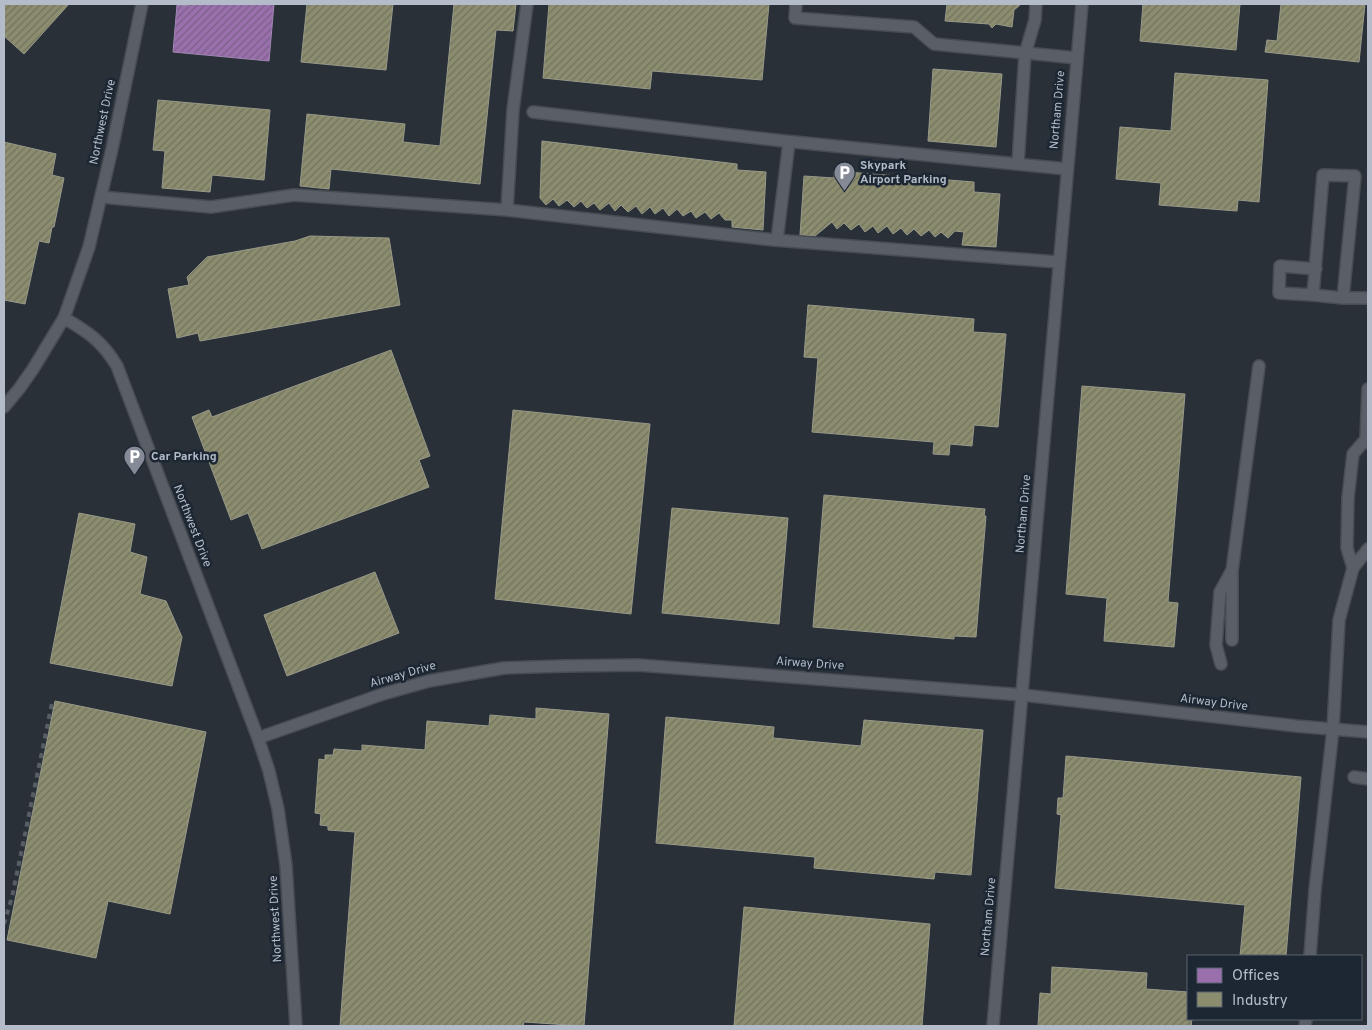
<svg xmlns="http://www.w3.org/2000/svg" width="1372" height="1030" font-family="Overpass,sans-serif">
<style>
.offices{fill:url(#offices-hatch);stroke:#a187b4}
.industry{fill:url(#industry-hatch);stroke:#989a89}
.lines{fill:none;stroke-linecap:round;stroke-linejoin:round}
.minor-casing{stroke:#484c53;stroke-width:14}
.minor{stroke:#5a5e66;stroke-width:11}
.rail{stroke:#595d64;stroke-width:4;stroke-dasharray:5 5;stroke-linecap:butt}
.labels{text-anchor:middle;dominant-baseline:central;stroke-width:5;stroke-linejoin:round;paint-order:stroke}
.street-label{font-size:12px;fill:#b4bcc9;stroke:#1d2633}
.poi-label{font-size:12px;font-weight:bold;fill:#b4bcc9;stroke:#1d2633;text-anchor:start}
</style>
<defs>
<pattern id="offices-hatch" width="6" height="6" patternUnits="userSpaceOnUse" patternTransform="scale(1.25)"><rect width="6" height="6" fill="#9970ab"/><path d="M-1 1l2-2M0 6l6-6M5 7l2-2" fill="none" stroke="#7b5f8a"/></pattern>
<pattern id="industry-hatch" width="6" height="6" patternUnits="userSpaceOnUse" patternTransform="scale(1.25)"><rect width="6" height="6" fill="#8c8c6e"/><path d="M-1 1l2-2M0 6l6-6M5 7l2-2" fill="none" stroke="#72735f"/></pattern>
</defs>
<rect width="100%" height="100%" fill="#2a3038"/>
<!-- offices -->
<path class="offices" d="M 193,4 L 274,4 L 269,61 L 173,52 L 177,5 L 193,6 Z"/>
<!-- industry -->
<g class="industry">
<path d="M 4,4 L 69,4 L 24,54 L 4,36 Z"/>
<path d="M 307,4 L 393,4 L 386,70 L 301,62 Z"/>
<path d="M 454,4 L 516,4 L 513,31 L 496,30 L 480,184 L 331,169 L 329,189 L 300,186 L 307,114 L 405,124 L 403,142 L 440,146 Z"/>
<path d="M 549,4 L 769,4 L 762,80 L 652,71 L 650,89 L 543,78 Z"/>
<path d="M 947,4 L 1020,4 L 1019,6 L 1014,10 L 1012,27 L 996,24 L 992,28 L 989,24 L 945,21 Z"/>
<path d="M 1143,4 L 1240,4 L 1236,50 L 1140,41 Z"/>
<path d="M 1281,4 L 1365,4 L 1359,62 L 1265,52 L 1267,40 L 1277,41 Z"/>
<path d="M 933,69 L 1002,74 L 996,147 L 928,141 Z"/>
<path d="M 1175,73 L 1268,80 L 1259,202 L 1238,200 L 1237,211 L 1159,205 L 1161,183 L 1116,179 L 1120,127 L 1171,131 Z"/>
<path d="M 158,100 L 270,110 L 264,180 L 212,175 L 210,192 L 162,188 L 165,151 L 153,150 Z"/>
<path d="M 542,141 L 737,164 L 737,170 L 766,172 L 763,230 L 732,227 L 732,220 L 725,220 L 719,213 L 711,219 L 705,212 L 696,218 L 691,211 L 683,216 L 677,209 L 669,216 L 663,208 L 655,214 L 650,207 L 642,214 L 636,206 L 628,212 L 621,205 L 615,211 L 609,203 L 600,210 L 594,203 L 587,208 L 581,201 L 574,207 L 567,200 L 559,206 L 553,199 L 546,205 L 540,198 Z"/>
<path d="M 4,142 L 56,154 L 52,175 L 64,178 L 54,227 L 52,227 L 49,243 L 39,241 L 25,304 L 4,300 Z"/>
<path d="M 834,171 L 974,182 L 974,192 L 1000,194 L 996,247 L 962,245 L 964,232 L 955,231 L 948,238 L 941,232 L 935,237 L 929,230 L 921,236 L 914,229 L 907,235 L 901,228 L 893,234 L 887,226 L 878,233 L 873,226 L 865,232 L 859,224 L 851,230 L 844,223 L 837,229 L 832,222 L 815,236 L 800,235 L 804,176 L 834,178 Z"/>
<path d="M 310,236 L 389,238 L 400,305 L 200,341 L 198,333 L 177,338 L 168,289 L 189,285 L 187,277 L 207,257 L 295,241 Z"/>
<path d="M 808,305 L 974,319 L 973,332 L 1006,334 L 998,427 L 974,425 L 972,446 L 950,444 L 949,455 L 933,454 L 934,442 L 812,432 L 818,358 L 804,357 Z"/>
<path d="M 391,350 L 430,456 L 419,460 L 429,487 L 262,549 L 248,513 L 231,520 L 192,417 L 209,410 L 212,417 Z"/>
<path d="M 1082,386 L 1185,394 L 1168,602 L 1178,603 L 1174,647 L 1104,641 L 1107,598 L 1066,594 Z"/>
<path d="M 513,410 L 650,424 L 631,614 L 495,599 Z"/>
<path d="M 824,495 L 985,509 L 984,516 L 986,516 L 976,637 L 954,636 L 954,639 L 813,627 Z"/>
<path d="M 672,508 L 788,518 L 779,624 L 662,613 Z"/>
<path d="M 79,513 L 135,524 L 130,552 L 147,557 L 140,594 L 166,601 L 182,637 L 172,686 L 50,663 Z"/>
<path d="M 375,572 L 399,633 L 287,676 L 264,615 Z"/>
<path d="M 55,701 L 206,732 L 170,914 L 108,901 L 96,958 L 7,940 Z"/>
<path d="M 536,708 L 609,714 L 584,1026 L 524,1022 L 523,1026 L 340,1026 L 355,832 L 328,830 L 328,826 L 320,825 L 321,814 L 315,813 L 319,759 L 325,760 L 325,755 L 333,755 L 334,749 L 362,751 L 362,745 L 425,750 L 427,721 L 489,726 L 490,715 L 536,719 Z"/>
<path d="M 666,717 L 774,727 L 773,738 L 861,746 L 864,720 L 983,730 L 971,875 L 935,872 L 934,879 L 814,868 L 815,857 L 656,843 Z"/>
<path d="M 1066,756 L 1301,777 L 1286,956 L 1240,956 L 1245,905 L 1055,888 L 1061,815 L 1057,814 L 1058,798 L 1063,798 Z"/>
<path d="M 744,907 L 930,924 L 922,1026 L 734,1026 Z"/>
<path d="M 1052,967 L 1147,973 L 1146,989 L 1188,992 L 1188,1019 L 1192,1019 L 1191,1026 L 1038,1026 L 1040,993 L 1051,994 Z"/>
</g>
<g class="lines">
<defs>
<g id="minor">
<path d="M 796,4 L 795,18 L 914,27 L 934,44 L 1077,58"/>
<path d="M 533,112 L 784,141 L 1067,169"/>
<path d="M 1018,164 L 1025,54 L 1035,20 L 1036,4"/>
<path d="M 101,197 L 211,207 L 294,195 L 507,210 L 513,110 L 527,4"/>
<path d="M 507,210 L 774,240 L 1058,262"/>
<path d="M 777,240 L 789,142"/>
<path d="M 1316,269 L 1280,266 L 1279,293 L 1313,295 L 1323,175 L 1355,176 L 1343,298 L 1368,298"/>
<path d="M 1313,295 L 1343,298"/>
<path d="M 64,318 C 88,332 102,341 117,366 L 258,738 L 269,771 L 278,809 L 286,865 L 296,1026"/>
<path d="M 1368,389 L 1366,439 L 1368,443"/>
<path d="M 4,407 L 19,389 L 33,369 L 64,318 L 89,247 L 112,149 L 142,4"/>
<path d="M 1353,568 L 1347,548 L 1348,498 L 1353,454 L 1366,439"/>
<path d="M 1232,640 L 1232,571 L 1259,366"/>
<path d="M 1221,664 L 1216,645 L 1220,592 L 1231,572"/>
<path d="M 258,738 L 383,694 L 429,681 L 504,668 L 565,666 L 638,665 L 1023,695 L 1296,726 L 1368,732"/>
<path d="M 1354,777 L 1368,779"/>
<path d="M 1310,956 L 1315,890 L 1333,729 L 1339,620 L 1353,568 L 1368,549"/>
<path d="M 993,1026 C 1024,686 1051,344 1082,4"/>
<path d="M 1305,1026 L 1306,1019"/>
</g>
</defs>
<!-- minor casing -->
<use href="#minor" class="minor-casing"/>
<!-- minor -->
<use href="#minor" class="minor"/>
<!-- rail -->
<path class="rail" d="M 4,924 L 12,897 L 52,703"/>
</g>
<!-- icons -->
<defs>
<symbol id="parking-pin" viewBox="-11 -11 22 30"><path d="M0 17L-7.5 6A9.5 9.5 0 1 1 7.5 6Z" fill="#848b96" stroke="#1d2633"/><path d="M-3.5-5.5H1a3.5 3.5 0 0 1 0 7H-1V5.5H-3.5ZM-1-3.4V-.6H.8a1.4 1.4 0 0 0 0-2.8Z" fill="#fff"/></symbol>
</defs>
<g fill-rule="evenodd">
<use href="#parking-pin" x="832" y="160" width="25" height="34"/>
<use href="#parking-pin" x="122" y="444" width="25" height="34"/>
</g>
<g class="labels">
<!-- street labels -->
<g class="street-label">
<text transform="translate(1058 110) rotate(-85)">Northam Drive</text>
<text transform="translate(103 122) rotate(-78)">Northwest Drive</text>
<text transform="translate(1024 514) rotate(-85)">Northam Drive</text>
<text transform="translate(192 526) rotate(69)">Northwest Drive</text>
<text transform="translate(810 664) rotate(4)">Airway Drive</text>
<text transform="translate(403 675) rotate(-16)">Airway Drive</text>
<text transform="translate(1214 703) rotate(7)">Airway Drive</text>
<text transform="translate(989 917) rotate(-85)">Northam Drive</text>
<text transform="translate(276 919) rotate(-93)">Northwest Drive</text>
</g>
<!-- poi labels -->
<g class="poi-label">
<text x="860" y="166">Skypark<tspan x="860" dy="14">Airport Parking</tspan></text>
<text x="151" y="457">Car Parking</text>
</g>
</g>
<!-- border -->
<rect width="1372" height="1030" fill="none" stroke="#b4bcc9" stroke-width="10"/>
<!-- legend -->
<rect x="1187" y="955" width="175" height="65" fill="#1d2633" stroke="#59626f"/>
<rect x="1197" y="968" width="25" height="15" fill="#9970ab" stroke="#59626f"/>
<text x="1232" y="980" font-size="15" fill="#b4bcc9">Offices</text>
<rect x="1197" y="992" width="25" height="15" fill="#8c8c6e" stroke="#59626f"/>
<text x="1232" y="1005" font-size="15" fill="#b4bcc9">Industry</text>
</svg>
